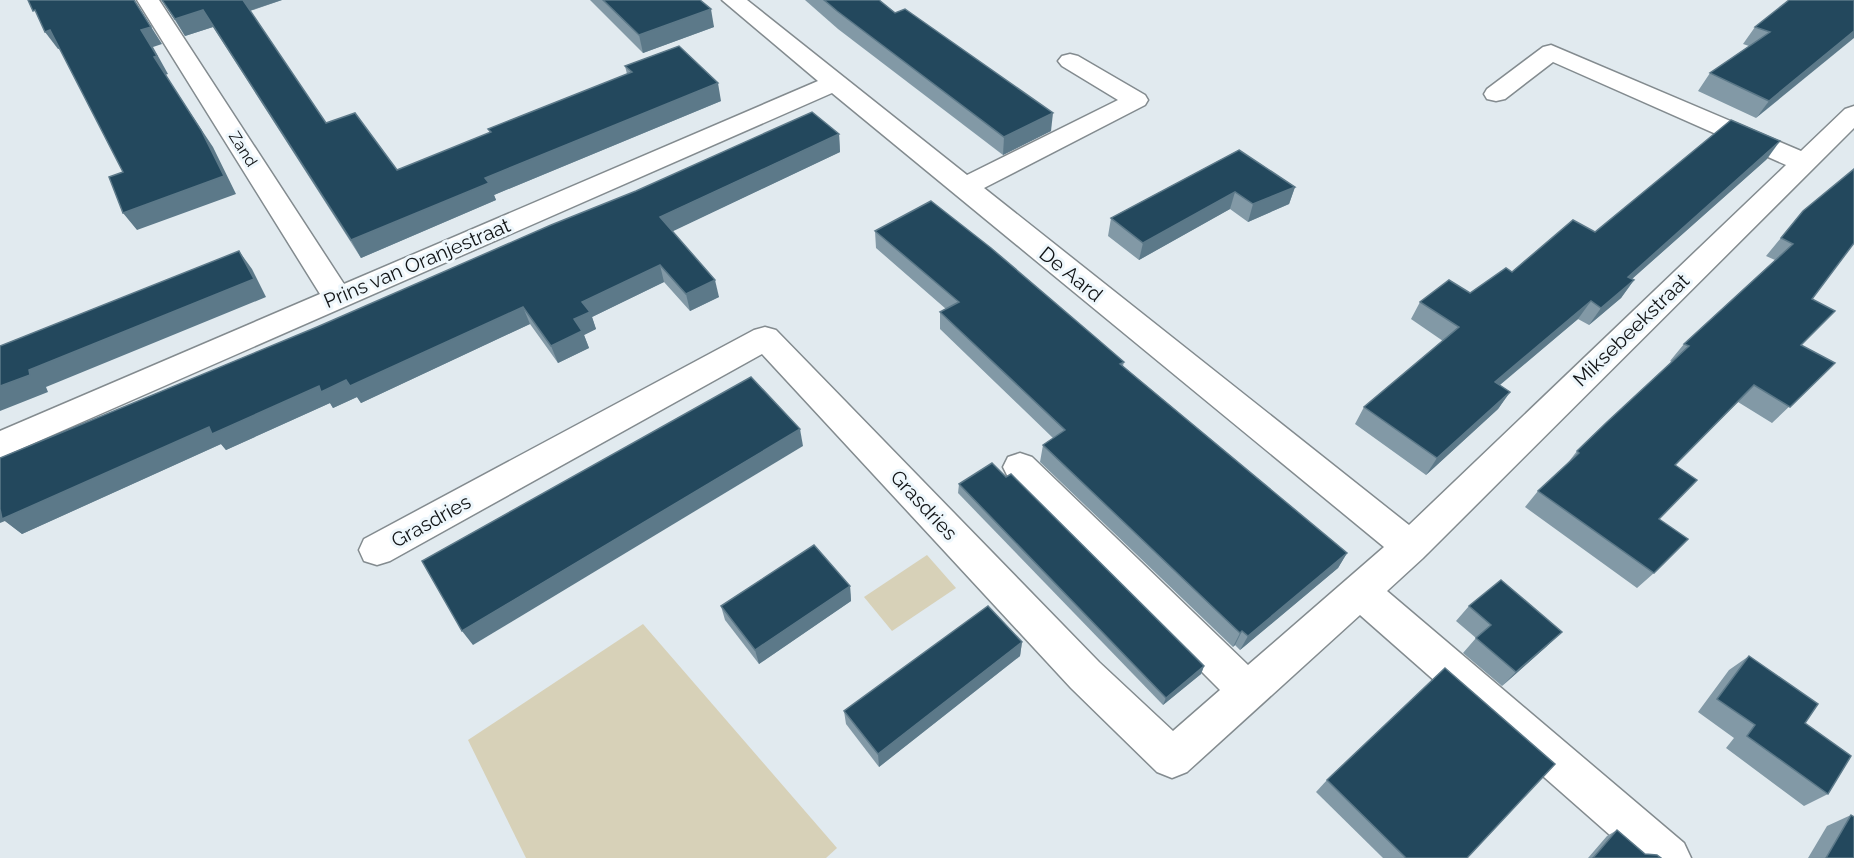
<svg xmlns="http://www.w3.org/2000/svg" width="1854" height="858" font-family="Raleway,sans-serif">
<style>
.green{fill:#d7d1b8}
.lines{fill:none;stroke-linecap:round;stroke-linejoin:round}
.minor-casing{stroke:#838b8f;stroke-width:3}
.minor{fill:#fff;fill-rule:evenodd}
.wall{fill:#8299a6}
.shaded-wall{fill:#5c7989}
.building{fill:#23485d;stroke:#5c7989;stroke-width:1.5}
.labels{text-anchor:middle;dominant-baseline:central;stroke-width:6;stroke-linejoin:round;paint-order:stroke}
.far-street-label{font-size:16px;fill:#111416;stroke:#eef7fc}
.street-label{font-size:20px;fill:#111416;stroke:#eef7fc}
</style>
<rect width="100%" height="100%" fill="#e1eaef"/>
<!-- green -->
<g class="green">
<path d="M 927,555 L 956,588 L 892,631 L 864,597 Z"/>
<path d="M 643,624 L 837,848 L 826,858 L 526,858 L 468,740 Z"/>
</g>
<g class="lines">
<defs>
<path id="minor" d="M 137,0 L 159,0 L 344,284 L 818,81 L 722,0 L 747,0 L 967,175 L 1118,100 L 1062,66 L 1058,61 L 1062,56 L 1070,54 L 1078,56 L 1145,95 L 1148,100 L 1145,105 L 984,188 L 1409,525 L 1786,165 L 1553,62 L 1505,99 L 1496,101 L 1487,99 L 1484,94 L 1487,89 L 1543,47 L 1551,45 L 1801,151 L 1845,109 L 1854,106 L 1854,128 L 1423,558 L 1387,591 L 1684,843 L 1691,858 L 1636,858 L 1360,615 L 1187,772 L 1172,778 L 1157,772 L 1071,688 L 762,354 L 390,561 L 377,565 L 364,561 L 359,550 L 364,539 L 754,330 L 765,327 L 776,330 L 1099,662 L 1173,731 L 1220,690 L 1008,477 L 1003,467 L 1008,457 L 1020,453 L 1032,457 L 1248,665 L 1384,547 L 832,93 L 0,458 L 0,431 L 320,294 Z"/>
</defs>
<!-- minor casing -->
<use href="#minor" class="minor-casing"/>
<!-- minor -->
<use href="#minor" class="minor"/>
</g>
<!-- wall -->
<g class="wall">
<path d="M 162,0 L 282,0 L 250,11 L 326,123 L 397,170 L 490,133 L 488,129 L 627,74 L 625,66 L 721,101 L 494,195 L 496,200 L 361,258 L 213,27 L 185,36 Z"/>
<path d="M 590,0 L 700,0 L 714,27 L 643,53 Z"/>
<path d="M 805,0 L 879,0 L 1051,131 L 1003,155 L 838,29 Z"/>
<path d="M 1854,0 L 1756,118 L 1698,91 L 1710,73 L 1749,46 L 1743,44 L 1755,27 Z"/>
<path d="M 839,134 L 840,152 L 672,231 L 719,297 L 690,311 L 664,282 L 592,317 L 596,329 L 584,335 L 589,348 L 558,363 L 530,324 L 361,403 L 357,397 L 333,408 L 330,403 L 226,450 L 221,444 L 22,534 L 5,521 Z"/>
<path d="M 1239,150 L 1295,187 L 1289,204 L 1248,222 L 1230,209 L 1139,260 L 1108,236 L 1111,218 Z"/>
<path d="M 1767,159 L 1632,279 L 1634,280 L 1621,298 L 1589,325 L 1578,319 L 1500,385 L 1510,392 L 1498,409 L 1426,475 L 1355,424 L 1364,407 L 1443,341 L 1411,319 L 1420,302 L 1470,293 L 1512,272 L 1595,232 Z"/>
<path d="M 1803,211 L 1812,299 L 1801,345 L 1835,363 L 1772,423 L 1738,402 L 1675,465 L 1659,519 L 1654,573 L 1637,588 L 1525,507 L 1538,491 L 1564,468 L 1577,451 L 1672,362 L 1670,361 L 1684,344 L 1775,260 L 1766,256 Z"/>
<path d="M 875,231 L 1124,362 L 1123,366 L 1347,553 L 1338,568 L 1240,650 L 1235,645 L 1233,647 L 1040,462 L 1043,445 L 1053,438 L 940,329 L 940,312 L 946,309 L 876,248 Z"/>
<path d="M 959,484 L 1204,666 L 1201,674 L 1163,705 L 958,493 Z"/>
<path d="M 850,586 L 851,601 L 759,664 L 725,620 L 721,606 Z"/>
<path d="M 1469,606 L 1547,646 L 1502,686 L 1463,653 L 1476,638 L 1456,621 Z"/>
<path d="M 1022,642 L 1020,656 L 879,767 L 846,724 L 844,711 Z"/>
<path d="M 1749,656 L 1805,723 L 1828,794 L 1804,806 L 1726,748 L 1734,738 L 1698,712 L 1729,670 Z"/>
<path d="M 1327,780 L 1467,858 L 1383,858 L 1316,792 Z"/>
<path d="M 1851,815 L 1854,858 L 1808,858 L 1827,826 Z"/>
<path d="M 1617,830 L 1645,854 L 1661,858 L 1588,858 L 1607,836 Z"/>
</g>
<!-- shaded-wall -->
<g class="shaded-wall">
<path d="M 134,0 L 162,44 L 153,47 L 168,74 L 165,75 L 213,147 L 236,194 L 137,230 L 123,213 L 141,30 Z"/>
<path d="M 243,0 L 282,0 L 249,11 Z"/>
<path d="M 711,9 L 714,27 L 643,53 L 639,35 Z"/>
<path d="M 203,10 L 213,27 L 185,36 L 175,19 Z"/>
<path d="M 50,30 L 63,48 L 58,49 L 45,32 Z"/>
<path d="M 1854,31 L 1854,38 L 1756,118 L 1769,101 Z"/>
<path d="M 718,83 L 721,101 L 494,195 L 496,200 L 361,258 L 351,240 L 485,178 Z"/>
<path d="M 1053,113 L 1051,131 L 1003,155 L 1004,137 Z"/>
<path d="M 839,134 L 840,152 L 665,235 L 660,217 Z"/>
<path d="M 1780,141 L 1767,159 L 1615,294 L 1628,277 Z"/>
<path d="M 1295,187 L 1289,204 L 1248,222 L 1253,204 Z"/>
<path d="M 1235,192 L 1230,209 L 1139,260 L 1143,243 Z"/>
<path d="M 239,251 L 252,269 L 266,297 L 46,387 L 48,392 L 0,411 L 0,386 Z"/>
<path d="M 660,265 L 664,282 L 592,317 L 596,329 L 584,335 L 589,348 L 558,363 L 551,346 L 574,319 L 582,302 Z"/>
<path d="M 715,280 L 719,297 L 690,311 L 686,294 Z"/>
<path d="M 1634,280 L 1621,298 L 1589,325 L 1601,308 Z"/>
<path d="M 1591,301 L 1578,319 L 1483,399 L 1495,382 Z"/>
<path d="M 523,307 L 530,324 L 361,403 L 357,397 L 333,408 L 330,403 L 226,450 L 221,444 L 22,534 L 5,521 L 0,523 L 0,501 L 209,427 L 319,386 L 346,380 Z"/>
<path d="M 1510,392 L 1498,409 L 1426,475 L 1437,458 Z"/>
<path d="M 800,429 L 803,446 L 473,645 L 462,631 Z"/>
<path d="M 1347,553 L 1338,568 L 1240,650 L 1248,636 Z"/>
<path d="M 850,586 L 851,601 L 759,664 L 755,650 Z"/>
<path d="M 1242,631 L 1235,645 L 1233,647 L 1240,633 Z"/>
<path d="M 1562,632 L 1547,646 L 1502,686 L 1516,672 Z"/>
<path d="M 1022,642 L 1020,656 L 879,767 L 878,754 Z"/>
<path d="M 1204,666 L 1201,674 L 1163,705 L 1166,698 Z"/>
</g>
<!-- building -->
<g class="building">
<path d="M 28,0 L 134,0 L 151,27 L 141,30 L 157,56 L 154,57 L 201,130 L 224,176 L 123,213 L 109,177 L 123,172 L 50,30 L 45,32 L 35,10 L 33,11 Z"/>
<path d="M 162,0 L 243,0 L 326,123 L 355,113 L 397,170 L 491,132 L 488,129 L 632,72 L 625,66 L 679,46 L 718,83 L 485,178 L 489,183 L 351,240 L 203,10 L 175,19 Z"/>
<path d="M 603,0 L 700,0 L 711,9 L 639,35 Z"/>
<path d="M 824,0 L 879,0 L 895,13 L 905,9 L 1053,113 L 1004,137 L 837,11 Z"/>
<path d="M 1789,0 L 1854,0 L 1854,31 L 1769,101 L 1710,73 L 1770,32 L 1755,27 Z"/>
<path d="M 812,112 L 839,134 L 660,217 L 715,280 L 686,294 L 660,265 L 582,302 L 590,312 L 574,319 L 582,331 L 551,346 L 523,307 L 350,386 L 346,380 L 321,392 L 319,386 L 212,434 L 209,427 L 2,519 L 0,509 L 0,458 L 317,327 L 551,225 L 636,191 Z"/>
<path d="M 1731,120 L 1780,141 L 1628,277 L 1634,280 L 1601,308 L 1591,301 L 1495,382 L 1510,392 L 1437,458 L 1364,407 L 1459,327 L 1420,302 L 1449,280 L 1470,293 L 1506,268 L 1512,272 L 1573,220 L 1595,232 Z"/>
<path d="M 1239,150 L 1295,187 L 1253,204 L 1235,192 L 1143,243 L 1111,218 Z"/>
<path d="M 1854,169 L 1854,243 L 1812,299 L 1835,311 L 1801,345 L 1835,363 L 1790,407 L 1754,385 L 1675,465 L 1697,480 L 1659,519 L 1688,539 L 1654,573 L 1538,491 L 1579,453 L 1577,451 L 1607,422 L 1689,346 L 1684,344 L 1793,244 L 1781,238 L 1803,211 Z"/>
<path d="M 931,201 L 991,248 L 1095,337 L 1124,362 L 1120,364 L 1347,553 L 1248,636 L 1242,631 L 1240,633 L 1043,445 L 1065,430 L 940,312 L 959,302 L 875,231 Z"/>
<path d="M 239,251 L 254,279 L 29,370 L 30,375 L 0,386 L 0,346 Z"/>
<path d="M 751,377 L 800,429 L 462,631 L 422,561 Z"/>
<path d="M 992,463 L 1006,477 L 1011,474 L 1204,666 L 1166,698 L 959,484 Z"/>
<path d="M 814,545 L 850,586 L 755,650 L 721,606 Z"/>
<path d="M 1501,580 L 1562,632 L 1516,672 L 1476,638 L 1491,625 L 1469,606 Z"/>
<path d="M 988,606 L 1022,642 L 878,754 L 844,711 Z"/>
<path d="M 1749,656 L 1818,704 L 1805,723 L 1851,756 L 1828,794 L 1747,736 L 1755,725 L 1717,699 Z"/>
<path d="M 1445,668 L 1555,764 L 1467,858 L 1406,858 L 1327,780 Z"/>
<path d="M 1851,815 L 1854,817 L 1854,858 L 1826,858 Z"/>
<path d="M 1617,830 L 1645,854 L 1657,855 L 1661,858 L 1593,858 Z"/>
</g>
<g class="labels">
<!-- far-street labels -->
<g class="far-street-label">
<text transform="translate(243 149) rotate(58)">Zand</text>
</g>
<!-- street labels -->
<g class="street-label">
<text transform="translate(417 263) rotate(-23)">Prins van Oranjestraat</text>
<text transform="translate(1071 274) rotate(39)">De Aard</text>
<text transform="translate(1631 330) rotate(-44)">Miksebeekstraat</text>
<text transform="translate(924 505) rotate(47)">Grasdries</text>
<text transform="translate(431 521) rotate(-29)">Grasdries</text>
</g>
</g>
</svg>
